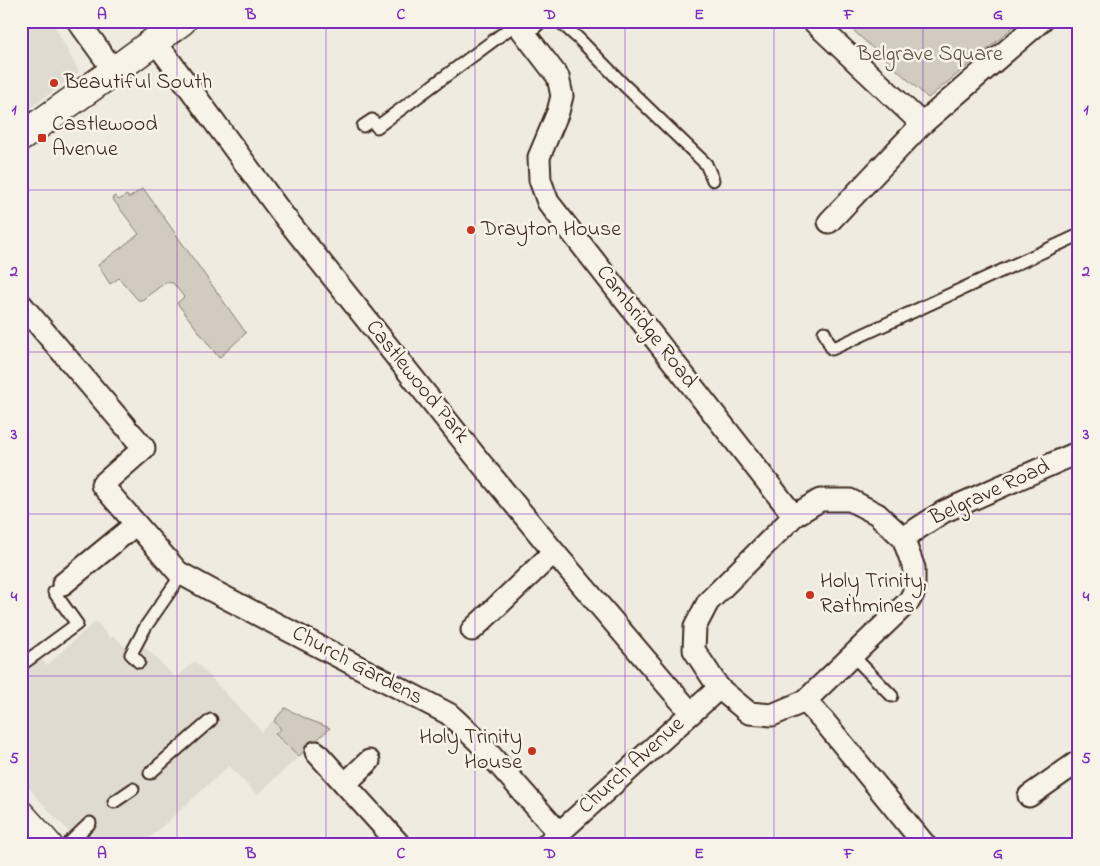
<svg xmlns="http://www.w3.org/2000/svg" width="1100" height="866" font-family="'Indie Flower',sans-serif">
<style>
.built{fill:#e0dbd0}
.green{fill:#d1cbc0;stroke:#867a6f}
.lines{fill:none;stroke-linecap:round;stroke-linejoin:round}
.service-casing{stroke:#3b2a1e;stroke-width:15}
.minor-casing{stroke:#3b2a1e;stroke-width:25}
.tertiary-casing{stroke:#3b2a1e;stroke-width:31}
.secondary-casing{stroke:#3b2a1e;stroke-width:31}
.service{stroke:#f7f3e8;stroke-width:11}
.minor{stroke:#f7f3e8;stroke-width:21}
.tertiary{stroke:#f7f3e8;stroke-width:28}
.secondary{stroke:#f7f3e8;stroke-width:28}
.grid{fill:none;stroke:#7b2cbf;stroke-width:1;stroke-opacity:0.55}
.poi-dot{fill:#c8321e;stroke:#f7f3e8;stroke-width:2}
.labels{text-anchor:middle;dominant-baseline:central;stroke-width:5;stroke-linejoin:round;paint-order:stroke}
.park-label{font-size:22px;fill:#605246;stroke:#f7f3e8}
.poi-label{font-size:22px;fill:#3b2a1e;stroke:#f7f3e8;text-anchor:start}
.street-label{font-size:22px;fill:#3b2a1e;stroke:#f7f3e8}
.neatline{fill:none;stroke:#7b2cbf;stroke-width:2}
.grid-label{font-size:16px;text-anchor:middle;font-weight:bold;fill:#7b2cbf}
</style>
<rect width="100%" height="100%" fill="#efebe0"/>
<filter id="ink" filterUnits="userSpaceOnUse"><feTurbulence type="fractalNoise" baseFrequency=".02" numOctaves="2"/><feDisplacementMap in="SourceGraphic" scale="10" xChannelSelector="R" yChannelSelector="G"/><feConvolveMatrix kernelMatrix="1 2 1 2 8 2 1 2 1" color-interpolation-filters="sRGB"/></filter>
<g filter="url(#ink)">
<!-- built -->
<g class="built">
<path d="M 21,21 L 52,21 L 79,72 L 21,115 Z"/>
<path d="M 96,621 L 110,638 L 114,636 L 127,649 L 142,623 L 152,630 L 142,644 L 176,678 L 195,661 L 262,732 L 285,708 L 307,719 L 330,728 L 257,795 L 229,766 L 147,840 L 144,845 L 82,845 L 51,813 L 21,779 L 21,669 L 38,656 L 47,665 Z"/>
</g>
<!-- green -->
<g class="green">
<path d="M 843,21 L 1020,21 L 982,54 L 928,98 Z"/>
<path d="M 143,188 L 246,333 L 219,358 L 177,303 L 184,297 L 173,283 L 166,282 L 142,300 L 138,300 L 119,278 L 110,284 L 98,265 L 139,234 L 112,198 L 115,196 L 119,200 L 127,195 L 129,198 Z"/>
<path d="M 285,708 L 307,719 L 330,728 L 299,756 L 275,734 L 281,729 L 274,721 Z"/>
</g>
<g class="lines">
<defs>
<g id="service">
<path d="M 559,21 L 579,39 L 624,85 L 706,164 L 713,180"/>
<path d="M 526,35 L 542,21"/>
<path d="M 363,126 L 372,120 L 377,127 L 517,23"/>
<path d="M 824,332 L 832,349 L 1079,235"/>
<path d="M 852,655 L 892,696"/>
<path d="M 139,662 L 131,654 L 146,626 L 182,574"/>
<path d="M 21,665 L 77,624 L 54,592 L 63,584"/>
<path d="M 150,773 L 211,720"/>
<path d="M 114,802 L 133,789"/>
<path d="M 67,845 L 90,823"/>
</g>
<g id="minor">
<path d="M 78,21 L 114,71"/>
<path d="M 515,21 L 558,77 L 562,96 L 558,112 L 539,157 L 540,180 L 548,202 L 794,516"/>
<path d="M 813,21 L 922,124"/>
<path d="M 155,41 L 280,211 L 480,462 L 554,552 L 691,713"/>
<path d="M 829,222 L 922,124 L 1041,21"/>
<path d="M 21,304 L 125,426"/>
<path d="M 131,433 L 144,448 L 102,485 L 178,572 L 209,589 L 449,714 L 478,741 L 559,833"/>
<path d="M 820,500 L 850,500 L 877,514 L 903,538 L 914,568 L 914,592 L 909,601 L 805,701 L 772,715 L 749,713 L 719,688 L 694,650 L 695,627 L 708,602 L 794,516 Z"/>
<path d="M 903,538 L 943,512 L 1079,452"/>
<path d="M 63,584 L 136,524"/>
<path d="M 472,630 L 554,552"/>
<path d="M 805,701 L 823,720 L 925,845"/>
<path d="M 316,752 L 400,845"/>
<path d="M 345,784 L 369,761"/>
<path d="M 1029,796 L 1079,761"/>
<path d="M 546,845 L 719,688"/>
</g>
<path id="tertiary" d="M 21,137 L 114,71 L 182,21"/>
<path id="secondary" d="M 21,815 L 48,845"/>
</defs>
<!-- service casing -->
<use href="#service" class="service-casing"/>
<!-- minor casing -->
<use href="#minor" class="minor-casing"/>
<!-- tertiary casing -->
<use href="#tertiary" class="tertiary-casing"/>
<!-- secondary casing -->
<use href="#secondary" class="secondary-casing"/>
<!-- service -->
<use href="#service" class="service"/>
<!-- minor -->
<use href="#minor" class="minor"/>
<!-- tertiary -->
<use href="#tertiary" class="tertiary"/>
<!-- secondary -->
<use href="#secondary" class="secondary"/>
</g>
</g>
<!-- grid -->
<path class="grid" d="M 177,21 L 177,845M 326,21 L 326,845M 475,21 L 475,845M 625,21 L 625,845M 774,21 L 774,845M 923,21 L 923,845M 21,190 L 1079,190M 21,352 L 1079,352M 21,514 L 1079,514M 21,676 L 1079,676"/>
<!-- markers -->
<g class="poi-dot">
<circle cx="54" cy="83" r="5"/>
<rect x="37" y="133" width="10" height="10" rx="2.5"/>
<circle cx="471" cy="230" r="5"/>
<circle cx="810" cy="595" r="5"/>
<circle cx="532" cy="751" r="5"/>
</g>
<g class="labels">
<!-- park labels -->
<g class="park-label">
<text x="930" y="55">Belgrave Square</text>
</g>
<!-- poi labels -->
<g class="poi-label">
<text x="64" y="83">Beautiful South</text>
<text x="52" y="125">Castlewood<tspan x="52" dy="25">Avenue</tspan></text>
<text x="481" y="230">Drayton House</text>
<text x="820" y="582">Holy Trinity,<tspan x="820" dy="25">Rathmines</tspan></text>
<text x="522" y="738" text-anchor="end">Holy Trinity<tspan x="522" dy="25">House</tspan></text>
</g>
<!-- street labels -->
<g class="street-label">
<text transform="translate(646 327) rotate(52)">Cambridge Road</text>
<text transform="translate(417 382) rotate(51)">Castlewood Park</text>
<text transform="translate(990 493) rotate(-25)">Belgrave Road</text>
<text transform="translate(357 666) rotate(28)">Church Gardens</text>
<text transform="translate(632 766) rotate(-42)">Church Avenue</text>
</g>
</g>
<!-- margin -->
<rect width="1100" height="866" fill="none" stroke="#f7f3e8" stroke-width="55"/>
<rect x="28" y="28" width="1044" height="810" class="neatline"/>
<g class="grid-label">
<text x="102" y="19">A</text>
<text x="251" y="19">B</text>
<text x="401" y="19">C</text>
<text x="550" y="19">D</text>
<text x="699" y="19">E</text>
<text x="849" y="19">F</text>
<text x="998" y="19">G</text>
<text x="14" y="114">1</text>
<text x="1086" y="114">1</text>
<text x="14" y="276">2</text>
<text x="1086" y="276">2</text>
<text x="14" y="439">3</text>
<text x="1086" y="439">3</text>
<text x="14" y="601">4</text>
<text x="1086" y="601">4</text>
<text x="14" y="763">5</text>
<text x="1086" y="763">5</text>
<text x="102" y="858">A</text>
<text x="251" y="858">B</text>
<text x="401" y="858">C</text>
<text x="550" y="858">D</text>
<text x="699" y="858">E</text>
<text x="849" y="858">F</text>
<text x="998" y="858">G</text>
</g>
</svg>
